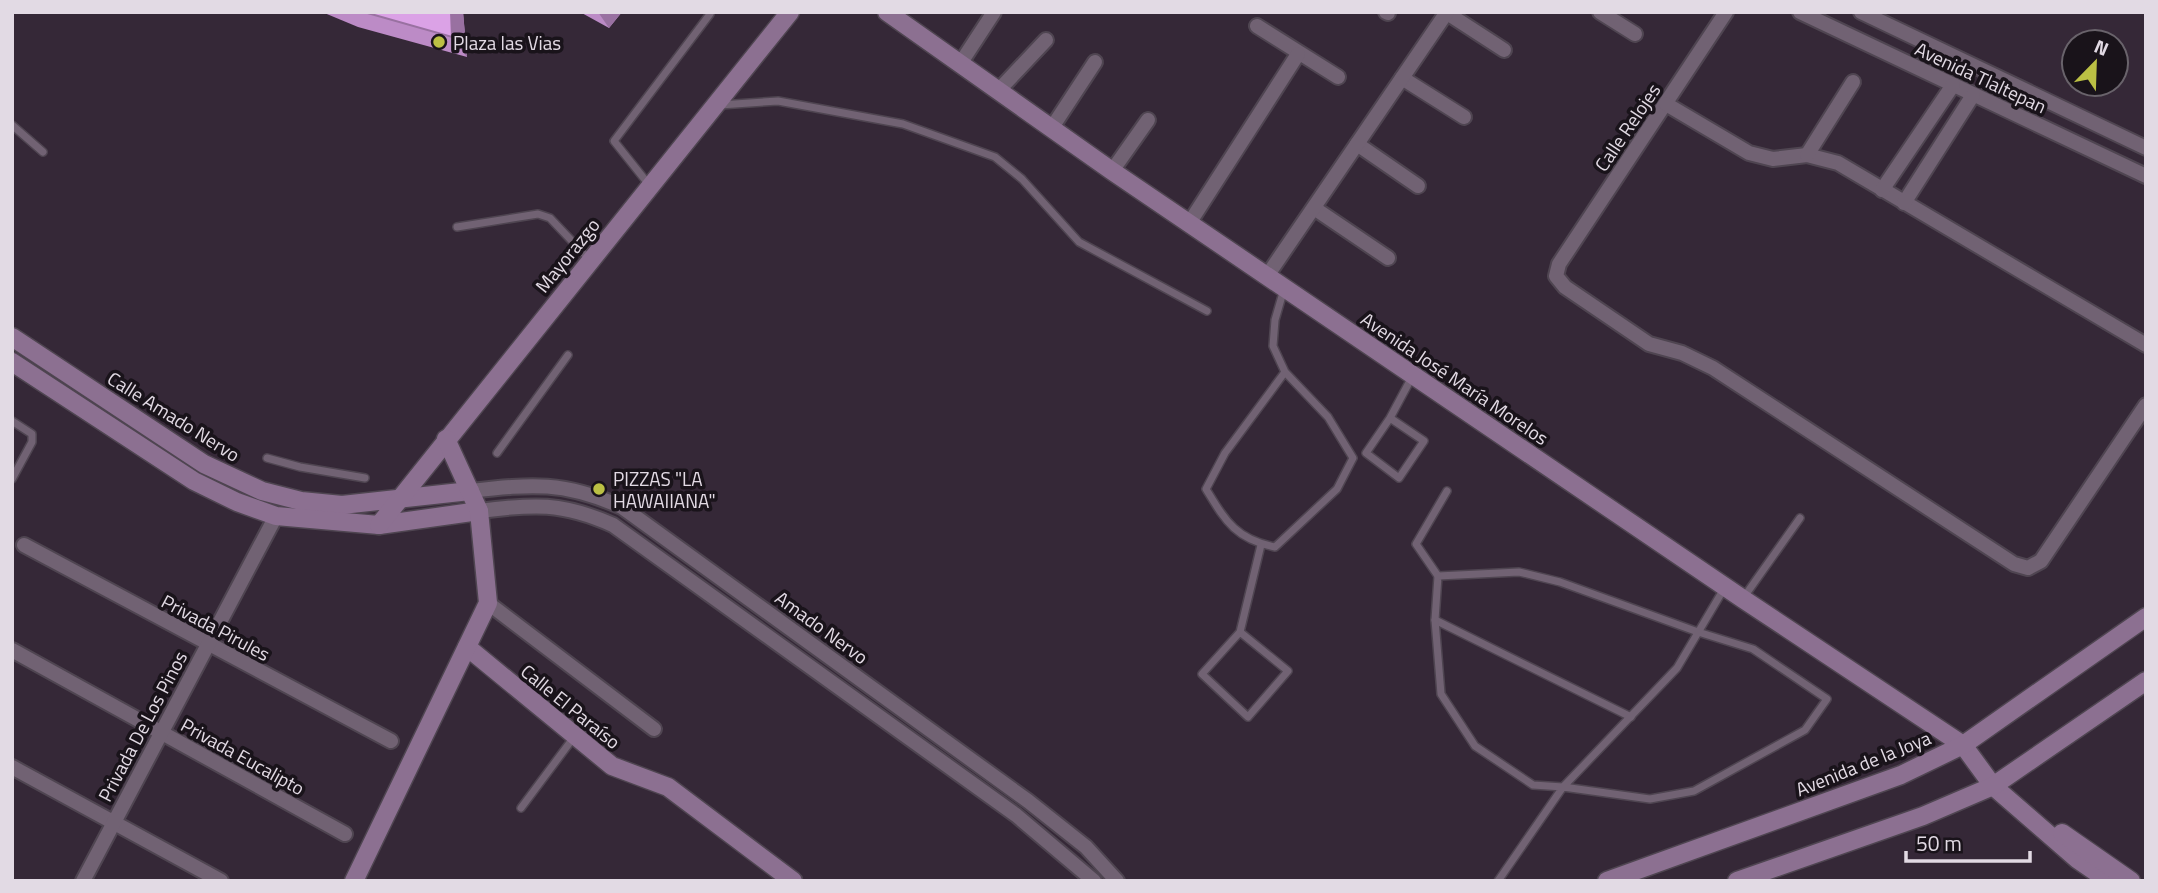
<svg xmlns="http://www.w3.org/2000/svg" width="2158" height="893" font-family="'Titillium Web',sans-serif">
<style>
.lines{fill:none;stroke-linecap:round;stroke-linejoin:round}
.service-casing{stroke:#4f4551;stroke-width:10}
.minor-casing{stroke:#4f4551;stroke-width:18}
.secondary-casing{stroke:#4f4551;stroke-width:21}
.service{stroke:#716273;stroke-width:7}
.minor{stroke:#716273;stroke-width:14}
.secondary{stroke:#8c7091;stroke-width:18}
.wall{fill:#bc8bc6}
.shaded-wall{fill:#9971a1}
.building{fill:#dba2e6;stroke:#9971a1;stroke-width:2}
.poi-dot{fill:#bbc044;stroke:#19131a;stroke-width:2.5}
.labels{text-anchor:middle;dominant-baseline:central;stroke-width:7;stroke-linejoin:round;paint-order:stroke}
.poi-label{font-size:19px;fill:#e2dae4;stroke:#19131a;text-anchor:start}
.street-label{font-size:19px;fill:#e2dae4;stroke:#19131a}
</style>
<rect width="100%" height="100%" fill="#352837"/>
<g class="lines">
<defs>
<g id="service">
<path d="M 720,105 L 778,101 L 903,124 L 995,157 L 1022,179 L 1079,242 L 1207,311"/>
<path d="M 12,125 L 43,152"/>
<path d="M 650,186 L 614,141 L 710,14"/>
<path d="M 457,227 L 538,214 L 550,218 L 590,260"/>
<path d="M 1284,289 L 1275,320 L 1273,346 L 1285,372 L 1328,417 L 1353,458 L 1337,489 L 1275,547 C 1235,539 1225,520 1206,489 L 1225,453 L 1285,372"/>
<path d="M 1390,418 L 1424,441 L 1399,478 L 1366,453 L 1390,418 L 1412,377"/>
<path d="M 12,421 L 32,434 L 32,442 L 12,479"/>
<path d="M 497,453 L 568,355"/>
<path d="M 267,458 L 300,467 L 365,478"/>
<path d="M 1438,576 L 1416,544 L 1447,491"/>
<path d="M 1744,597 L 1800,518"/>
<path d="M 1435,620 L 1631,717"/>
<path d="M 1240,632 L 1202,674 L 1248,717 L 1288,671 L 1240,632 L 1261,545"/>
<path d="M 521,808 L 574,737"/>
<path d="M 1498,881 L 1563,787 L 1533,785 L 1475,746 L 1441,694 L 1435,620 L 1438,576 L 1519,572 L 1560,582 L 1698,632 L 1753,649 L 1827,699 L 1805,730 L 1694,791 L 1650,799 L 1563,787 L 1677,668 L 1725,587"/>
</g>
<g id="minor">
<path d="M 1386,12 L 1388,13"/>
<path d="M 1600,12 L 1635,34"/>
<path d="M 1726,12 L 1559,264 L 1556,276 L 1565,287 L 1649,344 L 1682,353 L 1713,368 L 2014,564 L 2028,568 L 2041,561 L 2146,405"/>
<path d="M 1800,12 L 2146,176"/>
<path d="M 1861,12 L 2146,148"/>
<path d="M 1447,13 L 1504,50"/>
<path d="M 1257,26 L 1338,77"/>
<path d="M 960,64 L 994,12"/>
<path d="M 1402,78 L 1464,117"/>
<path d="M 998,91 L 1046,40"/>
<path d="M 1666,104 L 1749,153 L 1773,159 L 1807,155 L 1838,163 L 2146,345"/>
<path d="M 1051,129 L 1095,62"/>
<path d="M 1357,144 L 1418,186"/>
<path d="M 1807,155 L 1853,82"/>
<path d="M 1112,171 L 1148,120"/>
<path d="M 1882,190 L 1953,85"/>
<path d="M 1904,203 L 1973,95"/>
<path d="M 1314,208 L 1388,258"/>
<path d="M 1190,222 L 1298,54"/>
<path d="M 1267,276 L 1447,12"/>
<path d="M 470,491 C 533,484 563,481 622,507 L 1028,801 L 1086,847 L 1117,881"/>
<path d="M 479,511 C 533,504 562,502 613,525 L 1016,815 L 1094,881"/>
<path d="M 24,545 L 391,741"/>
<path d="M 488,603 L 654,729"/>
<path d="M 12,650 L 345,834"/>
<path d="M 12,767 L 221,881"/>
<path d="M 83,881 L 276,516"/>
</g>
<g id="secondary">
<path d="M 887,12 L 1112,171 L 1743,599 L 1963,745 L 1993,786 L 2077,859 L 2109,881"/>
<path d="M 12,337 L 204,464 L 262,491 L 301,501 L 342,505 L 470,491"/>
<path d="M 12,362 L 194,481 L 237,502 L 276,516 L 379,525 L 479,511"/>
<path d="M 379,525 L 790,12"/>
<path d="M 467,647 L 612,766 L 668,787 L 793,881"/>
<path d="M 2062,833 L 2131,881"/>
<path d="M 354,881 L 488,603 L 479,511 L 446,439"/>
<path d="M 1607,881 L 1901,775 L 1963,745 L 2146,617"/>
<path d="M 1737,881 L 1923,816 L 1993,786 L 2146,681"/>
</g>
</defs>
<!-- service casing -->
<use href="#service" class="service-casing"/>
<!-- minor casing -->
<use href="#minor" class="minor-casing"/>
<!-- secondary casing -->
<use href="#secondary" class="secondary-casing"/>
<!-- service -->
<use href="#service" class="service"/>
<!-- minor -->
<use href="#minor" class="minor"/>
<!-- secondary -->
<use href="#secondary" class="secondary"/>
</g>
<!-- wall -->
<g class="wall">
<path d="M 322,12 L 463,12 L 467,57 L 358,27 Z"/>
<path d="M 580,12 L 622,12 L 609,28 Z"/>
</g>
<!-- shaded-wall -->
<g class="shaded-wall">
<path d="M 451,12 L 463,12 L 467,57 L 452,37 Z"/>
<path d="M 598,12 L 622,12 L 609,28 Z"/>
</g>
<!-- building -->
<path class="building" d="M 364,12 L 451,12 L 452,37 Z"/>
<!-- markers -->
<g class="poi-dot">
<circle cx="439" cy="42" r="7"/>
<circle cx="599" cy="489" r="7"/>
</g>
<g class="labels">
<!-- poi labels -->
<g class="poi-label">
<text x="453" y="42">Plaza las Vias</text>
<text x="613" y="478">PIZZAS "LA<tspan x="613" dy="22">HAWAIIANA"</tspan></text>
</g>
<!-- street labels -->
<g class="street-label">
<text transform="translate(1981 77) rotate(25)">Avenida Tlaltepan</text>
<text transform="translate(1627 127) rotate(-56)">Calle Relojes</text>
<text transform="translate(567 255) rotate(-51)">Mayorazgo</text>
<text transform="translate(1455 378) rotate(34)">Avenida José María Morelos</text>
<text transform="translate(174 416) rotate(32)">Calle Amado Nervo</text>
<text transform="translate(216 627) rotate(28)">Privada Pirules</text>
<text transform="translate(822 627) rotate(36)">Amado Nervo</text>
<text transform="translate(571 706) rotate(39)">Calle El Paraíso</text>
<text transform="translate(142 726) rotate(-62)">Privada De Los Pinos</text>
<text transform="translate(243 756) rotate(29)">Privada Eucalipto</text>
<text transform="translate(1863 763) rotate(-22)">Avenida de la Joya</text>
</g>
</g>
<!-- border -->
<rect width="2158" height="893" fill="none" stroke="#e2dae4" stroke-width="28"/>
<!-- north arrow -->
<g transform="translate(2095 63) rotate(23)"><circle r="33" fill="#19131a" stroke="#69636b" stroke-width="2"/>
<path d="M0-5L12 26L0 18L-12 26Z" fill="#bbc044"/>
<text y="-10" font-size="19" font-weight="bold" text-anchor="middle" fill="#e2dae4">N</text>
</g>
<!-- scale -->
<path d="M1906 851v10h124v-10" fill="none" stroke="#e2dae4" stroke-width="3.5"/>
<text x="1916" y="851" font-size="21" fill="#e2dae4" stroke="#19131a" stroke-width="5" paint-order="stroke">50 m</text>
</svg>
